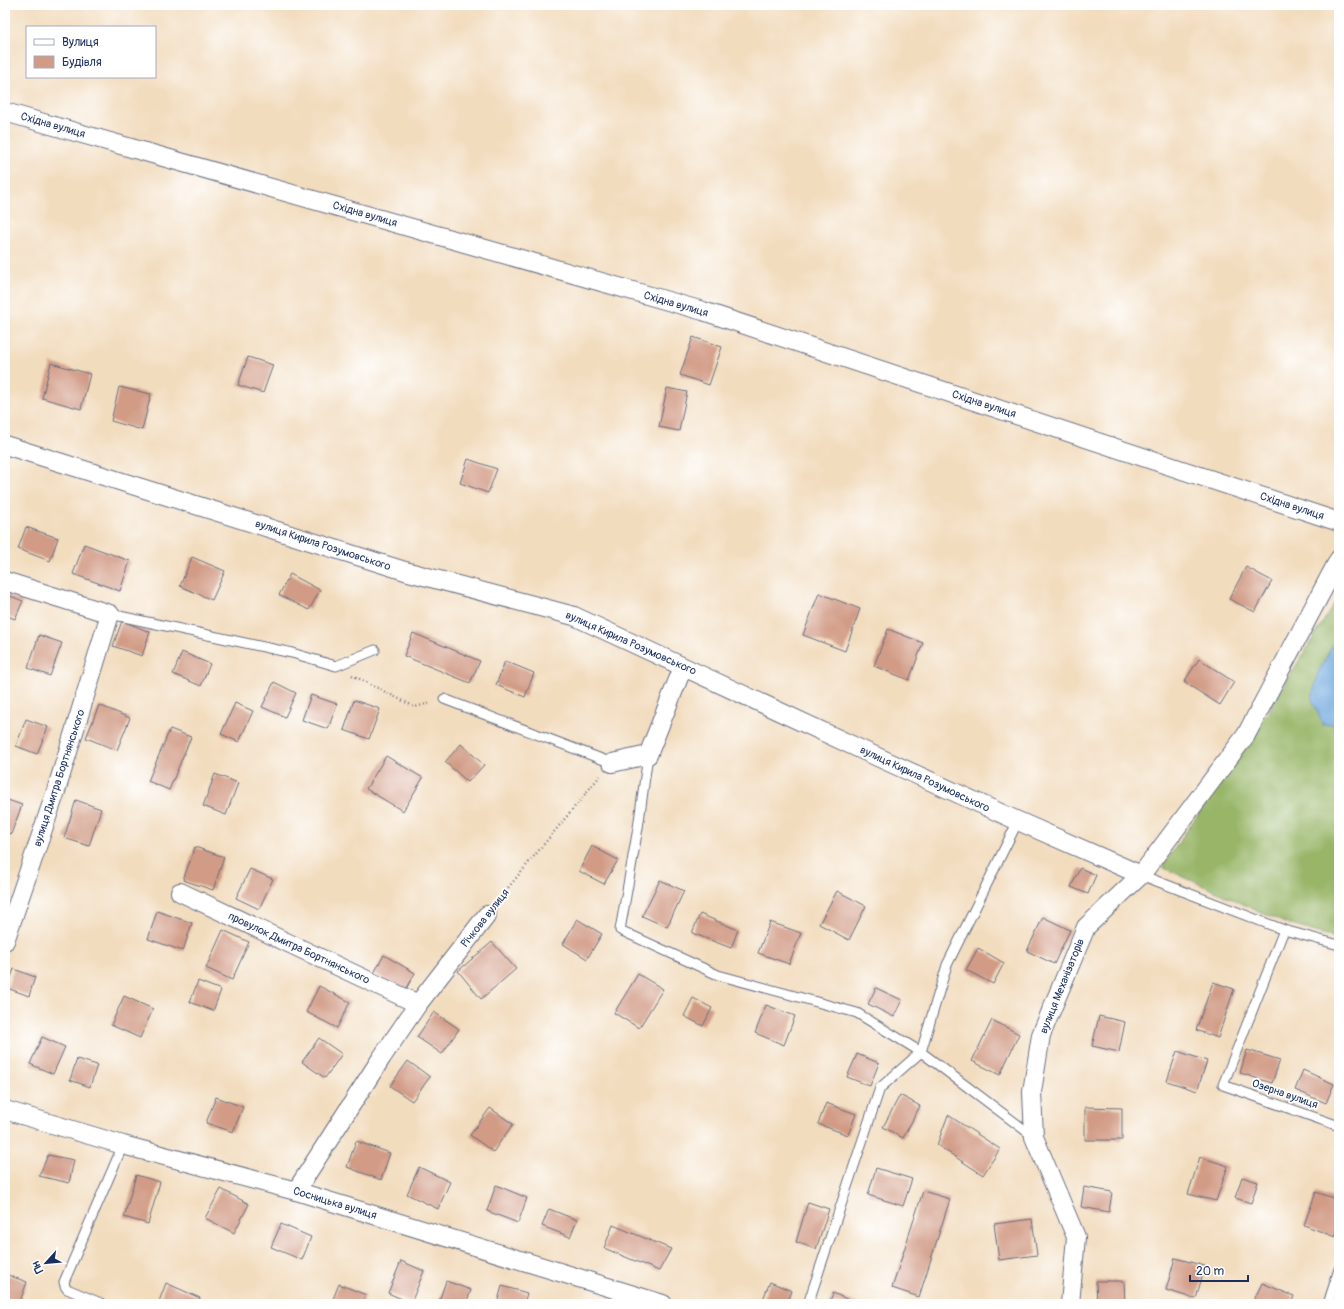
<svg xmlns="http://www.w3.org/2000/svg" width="1344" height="1309" font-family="Pangolin,sans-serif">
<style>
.forest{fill:#98b567;stroke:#5a7262}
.water{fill:#6fa7de;stroke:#456b9e}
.building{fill:#d29b86}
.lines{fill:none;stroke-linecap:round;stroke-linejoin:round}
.lane-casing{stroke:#666c80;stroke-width:11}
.street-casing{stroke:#666c80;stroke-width:20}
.path{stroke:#666c80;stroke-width:2.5;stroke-dasharray:1 3;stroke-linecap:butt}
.lane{stroke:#fff;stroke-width:9}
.street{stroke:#fff;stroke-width:18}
.labels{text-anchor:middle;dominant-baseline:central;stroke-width:3.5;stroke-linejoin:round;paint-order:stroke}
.street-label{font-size:11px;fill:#1b2f5e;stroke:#fff}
</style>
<rect width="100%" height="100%" fill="#fff"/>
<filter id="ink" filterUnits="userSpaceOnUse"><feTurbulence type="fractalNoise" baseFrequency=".025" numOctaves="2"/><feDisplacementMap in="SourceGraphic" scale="8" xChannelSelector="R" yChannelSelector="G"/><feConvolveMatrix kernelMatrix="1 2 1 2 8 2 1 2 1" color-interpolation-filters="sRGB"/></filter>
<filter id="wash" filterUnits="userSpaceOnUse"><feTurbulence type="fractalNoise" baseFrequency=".012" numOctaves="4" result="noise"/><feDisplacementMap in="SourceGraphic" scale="16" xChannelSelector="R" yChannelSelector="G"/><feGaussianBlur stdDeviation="0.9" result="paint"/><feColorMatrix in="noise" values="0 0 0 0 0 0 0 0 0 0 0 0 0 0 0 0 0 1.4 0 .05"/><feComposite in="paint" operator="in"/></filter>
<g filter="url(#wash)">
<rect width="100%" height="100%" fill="#f2dcbe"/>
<!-- forest -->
<path class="forest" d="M 1339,596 L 1339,939 L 1285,923 L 1162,867 L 1267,713 Z"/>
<!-- water -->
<path class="water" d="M 1339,633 L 1339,723 L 1323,725 L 1312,699 L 1318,673 Z"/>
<g id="blocks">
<!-- building -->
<g class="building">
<path d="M 693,337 L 722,347 L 709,385 L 680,375 Z"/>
<path d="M 248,357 L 273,365 L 263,393 L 238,385 Z"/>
<path d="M 51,363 L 90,374 L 81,409 L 42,398 Z"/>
<path d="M 119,387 L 151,394 L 142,430 L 111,421 Z"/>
<path d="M 667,388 L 687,392 L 679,431 L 659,427 Z"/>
<path d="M 468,459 L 497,469 L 488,493 L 460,483 Z"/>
<path d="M 26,527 L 58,538 L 50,561 L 18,549 Z"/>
<path d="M 84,544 L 130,561 L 120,591 L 73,574 Z"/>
<path d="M 192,557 L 225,571 L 212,600 L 180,586 Z"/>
<path d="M 1246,567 L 1272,581 L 1255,612 L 1229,599 Z"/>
<path d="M 290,574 L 320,590 L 309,610 L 279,595 Z"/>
<path d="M 819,593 L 860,609 L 845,651 L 803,635 Z"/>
<path d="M 5,594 L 23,601 L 15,619 L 5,615 Z"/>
<path d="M 122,621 L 150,632 L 142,656 L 113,646 Z"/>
<path d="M 888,629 L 923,643 L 909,680 L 874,666 Z"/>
<path d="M 413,633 L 480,661 L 470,683 L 404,656 Z"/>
<path d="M 39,635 L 62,643 L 50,676 L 28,668 Z"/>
<path d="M 182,652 L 210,664 L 201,686 L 173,674 Z"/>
<path d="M 1199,659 L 1234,682 L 1220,705 L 1184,682 Z"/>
<path d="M 505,661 L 534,673 L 525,697 L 496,685 Z"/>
<path d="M 274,682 L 296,693 L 285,717 L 262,707 Z"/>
<path d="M 311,695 L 337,704 L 328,729 L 302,720 Z"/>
<path d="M 354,700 L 380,709 L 369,739 L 344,730 Z"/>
<path d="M 235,703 L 253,711 L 239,742 L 221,734 Z"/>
<path d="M 99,705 L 130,718 L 117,750 L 86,738 Z"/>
<path d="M 26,719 L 48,727 L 37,754 L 16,746 Z"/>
<path d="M 170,729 L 191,737 L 169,790 L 148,781 Z"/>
<path d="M 461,744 L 484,765 L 468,782 L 445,762 Z"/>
<path d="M 386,756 L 423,778 L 403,811 L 366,789 Z"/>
<path d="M 215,774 L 238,783 L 226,815 L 203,806 Z"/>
<path d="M 5,799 L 22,805 L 11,834 L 5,832 Z"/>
<path d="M 76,800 L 101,809 L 89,846 L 64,838 Z"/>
<path d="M 592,846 L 618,860 L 604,884 L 579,871 Z"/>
<path d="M 195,847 L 224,857 L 213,890 L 183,880 Z"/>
<path d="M 1080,868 L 1096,875 L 1088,894 L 1071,887 Z"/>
<path d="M 250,869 L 273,879 L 259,909 L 236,898 Z"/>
<path d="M 660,880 L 684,891 L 667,927 L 642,916 Z"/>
<path d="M 837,891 L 866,906 L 849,940 L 819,924 Z"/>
<path d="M 157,911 L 192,923 L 183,951 L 148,939 Z"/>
<path d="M 700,914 L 738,930 L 731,948 L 692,933 Z"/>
<path d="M 1043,917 L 1070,930 L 1054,964 L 1027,951 Z"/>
<path d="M 577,919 L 602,934 L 587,959 L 563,944 Z"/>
<path d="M 770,922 L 801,933 L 789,964 L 758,953 Z"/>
<path d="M 223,930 L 249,942 L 232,980 L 206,968 Z"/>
<path d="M 492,942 L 516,969 L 481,999 L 458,971 Z"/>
<path d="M 978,948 L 1004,963 L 993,984 L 966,970 Z"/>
<path d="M 384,955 L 415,973 L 405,991 L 374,973 Z"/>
<path d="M 14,969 L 35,977 L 29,996 L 7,988 Z"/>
<path d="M 638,974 L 663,989 L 639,1028 L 614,1013 Z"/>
<path d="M 198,981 L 221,990 L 213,1011 L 190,1002 Z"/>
<path d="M 1213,982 L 1234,989 L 1218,1038 L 1196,1030 Z"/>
<path d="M 319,986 L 350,1002 L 337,1028 L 306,1012 Z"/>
<path d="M 876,988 L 902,1000 L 894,1017 L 868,1004 Z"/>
<path d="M 124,996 L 153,1009 L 140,1038 L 111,1025 Z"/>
<path d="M 693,998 L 712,1008 L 703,1026 L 684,1016 Z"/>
<path d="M 766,1005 L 795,1016 L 784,1045 L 755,1033 Z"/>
<path d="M 434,1012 L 459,1029 L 442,1054 L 417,1037 Z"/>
<path d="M 1099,1016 L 1125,1022 L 1119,1052 L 1092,1046 Z"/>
<path d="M 992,1020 L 1019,1034 L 1000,1075 L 972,1061 Z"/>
<path d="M 42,1037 L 65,1047 L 53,1074 L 30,1064 Z"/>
<path d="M 319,1038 L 342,1054 L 325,1078 L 302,1062 Z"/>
<path d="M 1247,1050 L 1280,1060 L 1272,1083 L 1240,1073 Z"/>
<path d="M 1177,1051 L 1207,1061 L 1197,1091 L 1167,1081 Z"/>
<path d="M 857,1054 L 879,1063 L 870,1086 L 847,1077 Z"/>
<path d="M 77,1059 L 97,1065 L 90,1087 L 70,1080 Z"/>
<path d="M 408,1061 L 430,1077 L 412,1101 L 390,1086 Z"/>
<path d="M 1303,1070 L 1334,1084 L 1326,1103 L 1295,1090 Z"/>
<path d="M 900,1095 L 920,1106 L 903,1138 L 883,1127 Z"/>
<path d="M 216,1097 L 243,1107 L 233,1132 L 206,1123 Z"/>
<path d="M 826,1103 L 856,1114 L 848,1135 L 818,1124 Z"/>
<path d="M 1085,1107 L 1122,1108 L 1122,1140 L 1085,1140 Z"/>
<path d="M 490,1108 L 513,1124 L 493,1152 L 470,1135 Z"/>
<path d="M 948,1115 L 1000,1149 L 983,1175 L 937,1145 Z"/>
<path d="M 356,1141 L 390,1153 L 381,1180 L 347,1167 Z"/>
<path d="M 48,1155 L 74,1160 L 69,1183 L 39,1176 Z"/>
<path d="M 1200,1157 L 1228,1166 L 1216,1201 L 1188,1194 Z"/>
<path d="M 419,1167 L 450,1182 L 438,1209 L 407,1194 Z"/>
<path d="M 876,1168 L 912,1179 L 903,1206 L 868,1195 Z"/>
<path d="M 136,1175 L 160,1182 L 148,1224 L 124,1217 Z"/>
<path d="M 1242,1177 L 1258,1182 L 1251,1203 L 1235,1198 Z"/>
<path d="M 496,1185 L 527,1198 L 518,1223 L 487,1211 Z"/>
<path d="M 1084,1187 L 1112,1192 L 1109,1212 L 1081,1207 Z"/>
<path d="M 221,1189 L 249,1204 L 234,1233 L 205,1218 Z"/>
<path d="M 923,1191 L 950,1199 L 919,1297 L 892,1288 Z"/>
<path d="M 1316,1192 L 1339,1200 L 1339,1226 L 1335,1237 L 1304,1225 Z"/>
<path d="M 808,1202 L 829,1209 L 816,1249 L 796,1242 Z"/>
<path d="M 549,1209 L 577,1220 L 570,1237 L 542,1226 Z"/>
<path d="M 1032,1219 L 1037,1255 L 999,1260 L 994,1224 Z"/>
<path d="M 281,1224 L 311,1237 L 302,1260 L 271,1247 Z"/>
<path d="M 613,1225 L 671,1249 L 659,1271 L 604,1248 Z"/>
<path d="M 1175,1258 L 1205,1266 L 1196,1299 L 1166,1290 Z"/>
<path d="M 401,1261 L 424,1271 L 411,1303 L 388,1293 Z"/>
<path d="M 5,1274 L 27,1282 L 19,1304 L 5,1303 Z"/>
<path d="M 446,1281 L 471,1290 L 466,1304 L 438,1304 Z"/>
<path d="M 1096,1281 L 1124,1281 L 1125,1304 L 1097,1304 Z"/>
<path d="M 770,1282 L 792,1291 L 787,1304 L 761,1304 Z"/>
<path d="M 166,1283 L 200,1298 L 198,1304 L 158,1304 Z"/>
<path d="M 1262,1283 L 1294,1296 L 1291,1304 L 1252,1304 Z"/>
<path d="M 339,1284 L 366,1295 L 362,1304 L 331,1304 Z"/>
<path d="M 502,1286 L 527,1293 L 524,1304 L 497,1304 Z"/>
<path d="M 833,1293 L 858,1304 L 829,1304 Z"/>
</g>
</g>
</g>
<g filter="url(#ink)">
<use href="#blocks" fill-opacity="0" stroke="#666c80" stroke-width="1"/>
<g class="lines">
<defs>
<g id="lane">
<path d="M 110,614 L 292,653 L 336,666 L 375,650"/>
<path d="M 444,699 L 612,763"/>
<path d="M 648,755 L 638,828 L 620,930 L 718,975 L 857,1013 L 921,1052 L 880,1088 L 808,1304"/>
<path d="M 1018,821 L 947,965 L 921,1052 L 1034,1137"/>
<path d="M 1141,875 L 1284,930 L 1339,945"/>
<path d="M 1284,930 L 1223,1085 L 1339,1126"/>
<path d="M 103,1304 L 67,1289 L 65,1286 L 64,1282 L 123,1145"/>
<path d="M 1328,1304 L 1339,1269"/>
</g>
<g id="street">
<path d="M 5,112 L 703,311 L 1339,522"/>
<path d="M 5,445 L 405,571 L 574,616 L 860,749 L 1018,821 L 1141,875"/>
<path d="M 5,581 L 110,614 L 56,791 L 5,941"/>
<path d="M 612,763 L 648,755 L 683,667"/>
<path d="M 180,892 L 418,1004"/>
<path d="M 5,1110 L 123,1145 L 296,1191 L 663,1304"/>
<path d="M 296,1191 L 382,1057 L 418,1004 L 487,915"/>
<path d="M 1070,1304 L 1076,1237 L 1034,1137 L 1032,1092 L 1041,1035 L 1086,927 L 1141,875 L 1246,735 L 1339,559"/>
</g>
</defs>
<!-- lane casing -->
<use href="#lane" class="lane-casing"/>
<!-- street casing -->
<use href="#street" class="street-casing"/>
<!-- path -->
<g class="path">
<path d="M 352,675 L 415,707 L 430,703"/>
<path d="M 498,900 L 600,776"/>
</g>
<!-- lane -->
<use href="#lane" class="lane"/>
<!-- street -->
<use href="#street" class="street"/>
</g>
</g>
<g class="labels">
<!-- street labels -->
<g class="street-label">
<text transform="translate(53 125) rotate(16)">Східна вулиця</text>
<text transform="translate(365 214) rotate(16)">Східна вулиця</text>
<text transform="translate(676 304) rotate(16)">Східна вулиця</text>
<text transform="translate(984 404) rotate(18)">Східна вулиця</text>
<text transform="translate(1292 506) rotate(18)">Східна вулиця</text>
<text transform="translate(323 545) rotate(18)">вулиця Кирила Розумовського</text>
<text transform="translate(631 643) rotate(24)">вулиця Кирила Розумовського</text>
<text transform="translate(59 778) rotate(-72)">вулиця Дмитра Бортнянського</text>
<text transform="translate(925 779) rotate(25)">вулиця Кирила Розумовського</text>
<text transform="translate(485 918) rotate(-52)">Річкова вулиця</text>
<text transform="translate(299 948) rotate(25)">провулок Дмитра Бортнянського</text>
<text transform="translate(1062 986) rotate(-68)">вулиця Механізаторів</text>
<text transform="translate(1285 1094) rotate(19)">Озерна вулиця</text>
<text transform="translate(335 1203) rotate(17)">Сосницька вулиця</text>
</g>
</g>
<!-- margin -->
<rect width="1344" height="1309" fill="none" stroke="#fff" stroke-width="20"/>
<!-- legend -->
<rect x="26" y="26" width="130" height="52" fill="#ffffff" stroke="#a4acbf"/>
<rect x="34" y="39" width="20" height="6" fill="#ffffff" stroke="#a4acbf"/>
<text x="62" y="46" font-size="12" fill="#1b2f5e">Вулиця</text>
<rect x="34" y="56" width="20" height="12" fill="#d29b86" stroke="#a4acbf"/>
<text x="62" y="66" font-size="12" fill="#1b2f5e">Будівля</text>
<!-- north arrow -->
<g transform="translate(46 1263) rotate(243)" stroke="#ffffff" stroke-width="3" paint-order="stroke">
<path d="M0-3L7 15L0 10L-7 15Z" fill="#1b2f5e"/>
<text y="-6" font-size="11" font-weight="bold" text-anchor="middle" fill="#1b2f5e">Пн</text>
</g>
<!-- scale -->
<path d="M1190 1275v6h58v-6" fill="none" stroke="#1b2f5e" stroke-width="2"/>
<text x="1196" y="1275" font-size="12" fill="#1b2f5e" stroke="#ffffff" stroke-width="3" paint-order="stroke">20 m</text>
</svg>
